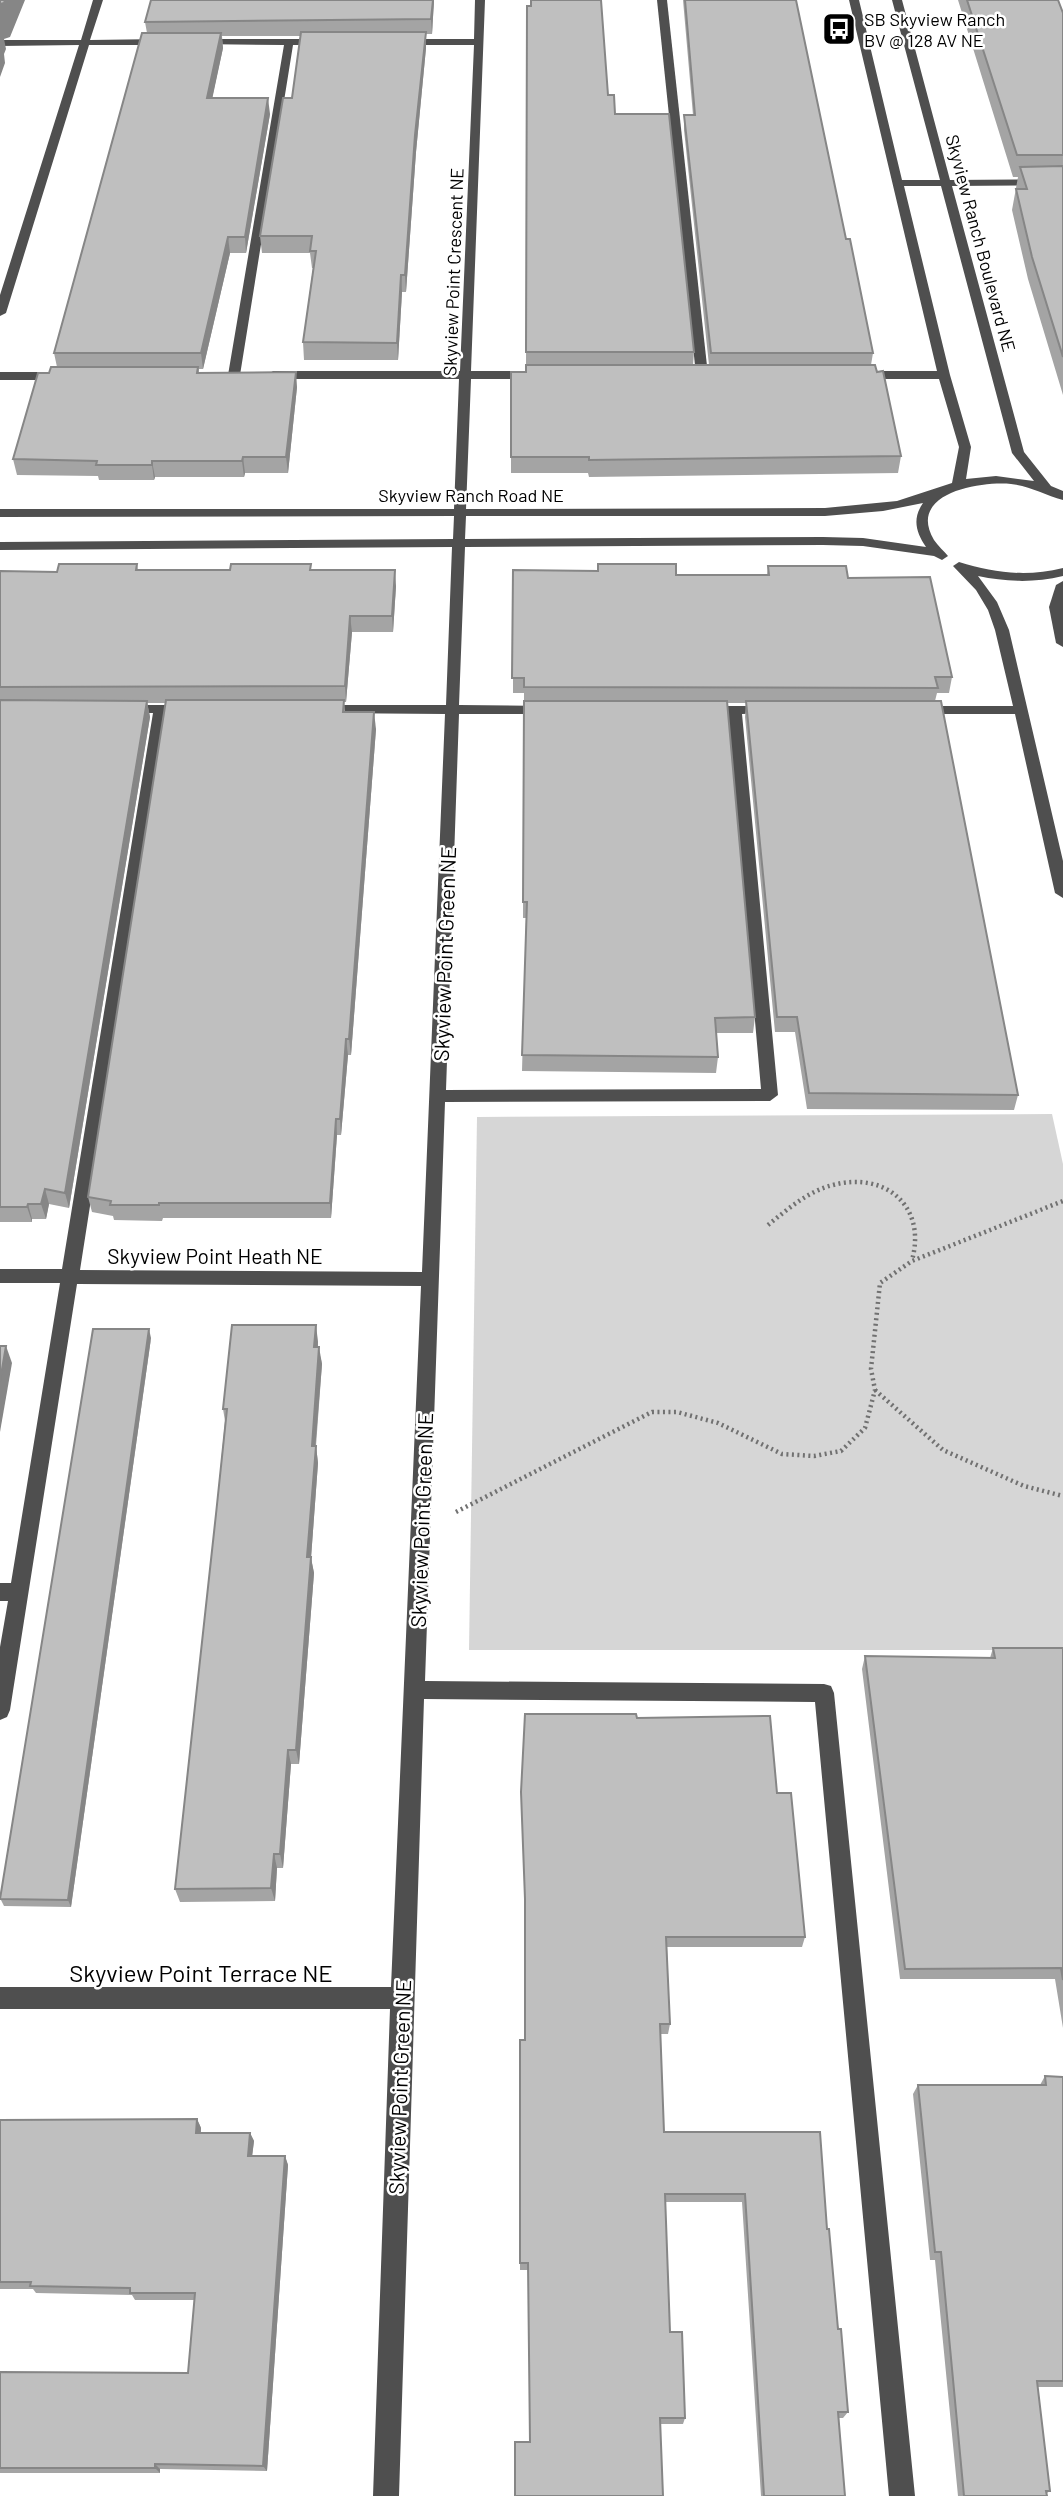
<svg xmlns="http://www.w3.org/2000/svg" width="1063" height="2496" font-family="Barlow,sans-serif">
<style>
.green{fill:#d6d6d6}
.lines{fill:none;stroke-linecap:round;stroke-linejoin:round}
.path{stroke:#717171;stroke-width:4.5;stroke-dasharray:2 3.5;stroke-linecap:butt}
.minor{fill:#4f4f4f;fill-rule:evenodd}
.wall{fill:#a4a4a4}
.shaded-wall{fill:#868686}
.building{fill:#bfbfbf;stroke:#868686;stroke-width:2}
.labels{text-anchor:middle;dominant-baseline:central;stroke-width:5;stroke-linejoin:round;paint-order:stroke}
.far-poi-label{font-size:18px;fill:#000;stroke:#fff;text-anchor:start}
.far-street-label{font-size:18px;fill:#000;stroke:#fff}
.street-label{font-size:21px;fill:#000;stroke:#fff}
.near-street-label{font-size:24px;fill:#000;stroke:#fff}
</style>
<rect width="100%" height="100%" fill="#fff"/>
<!-- green -->
<path class="green" d="M 1052,1114 L 1063,1164 L 1063,1650 L 469,1650 L 477,1117 Z"/>
<g class="lines">
<!-- path -->
<g class="path">
<path d="M 768,1225 C 788,1209 808,1191 833,1185 C 885,1171 927,1206 912,1260"/>
<path d="M 875,1390 L 943,1450 L 1024,1486 L 1063,1496"/>
<path d="M 456,1512 L 652,1412 L 677,1412 L 718,1423 L 782,1454 L 814,1456 L 841,1451 L 865,1428 L 875,1390 L 871,1369 L 880,1283 L 912,1261 L 1063,1201"/>
</g>
<!-- minor -->
<g class="minor">
<path d="M 93,0 L 103,0 L 90,40 L 163,39 L 168,42 L 163,45 L 89,45 L 6,313 L 0,316 L 0,295 L 79,45 L 0,46 L 0,40 L 81,40 Z"/>
<path d="M 475,0 L 485,0 L 471,371 L 535,371 L 541,375 L 535,379 L 471,379 L 466,509 L 825,508 L 897,501 L 952,483 L 959,447 L 939,379 L 861,379 L 855,375 L 861,371 L 937,371 L 849,0 L 859,0 L 902,180 L 940,180 L 892,0 L 902,0 L 950,180 L 1063,179 L 1063,185 L 952,186 L 1024,452 L 1051,486 L 1063,491 L 1063,500 C 1045,495 1030,486 1011,484 C 981,481 906,493 934,540 C 938,546 944,551 948,556 L 942,560 L 934,556 L 863,546 L 823,545 L 465,547 L 459,705 L 546,706 L 553,710 L 546,714 L 459,714 L 446,1090 L 761,1089 L 728,714 L 703,714 L 696,710 L 703,706 L 770,706 L 775,707 L 775,713 L 742,714 L 778,1095 L 770,1101 L 445,1102 L 425,1681 L 824,1684 L 831,1686 L 834,1693 L 915,2496 L 889,2496 L 815,1702 L 424,1699 L 399,2496 L 373,2496 L 390,2009 L 0,2009 L 0,1987 L 391,1987 L 421,1286 L 77,1284 L 10,1710 L 7,1717 L 0,1720 L 0,1647 L 8,1601 L 0,1601 L 0,1583 L 11,1583 L 60,1283 L 0,1283 L 0,1269 L 62,1269 L 153,713 L 126,713 L 119,709 L 126,705 L 189,705 L 196,709 L 194,712 L 167,713 L 80,1270 L 422,1272 L 445,714 L 322,713 L 315,709 L 322,705 L 446,705 L 452,547 L 0,550 L 0,542 L 453,539 L 454,516 L 0,517 L 0,509 L 454,509 L 459,379 L 273,379 L 267,375 L 273,371 L 460,371 L 474,45 L 405,45 L 400,42 L 405,39 L 474,39 ZM 904,186 L 941,186 L 1012,453 L 1034,481 L 996,476 L 966,479 L 971,447 L 950,375 ZM 923,503 C 912,519 916,532 926,547 L 863,538 L 823,537 L 465,539 L 466,516 L 825,516 L 883,511 Z"/>
<path d="M 657,0 L 667,0 L 708,375 L 702,379 L 696,375 Z"/>
<path d="M 198,39 L 324,39 L 329,42 L 324,45 L 293,45 L 240,375 L 234,379 L 228,375 L 284,45 L 195,44 L 195,40 Z"/>
<path d="M 0,372 L 59,372 L 65,376 L 59,380 L 0,380 Z"/>
<path d="M 959,562 C 994,573 1027,577 1063,568 L 1063,576 C 1034,583 1007,582 978,576 L 997,602 L 1009,630 L 1063,861 L 1063,898 L 1055,893 L 1015,714 L 920,714 L 913,710 L 920,706 L 1013,706 L 995,630 L 988,610 L 976,590 L 953,566 Z"/>
<path d="M 1063,581 L 1063,647 L 1056,643 L 1049,607 L 1056,585 Z"/>
</g>
</g>
<!-- wall -->
<g class="wall">
<path d="M 434,0 L 432,34 L 426,34 L 426,48 L 416,152 L 406,292 L 402,292 L 398,360 L 304,360 L 303,342 L 313,268 L 312,268 L 310,253 L 262,253 L 260,236 L 292,98 L 301,36 L 222,36 L 223,48 L 212,98 L 270,114 L 246,253 L 230,253 L 203,369 L 199,369 L 199,373 L 297,387 L 288,473 L 245,473 L 244,477 L 155,477 L 154,480 L 99,480 L 98,476 L 17,475 L 13,459 L 49,373 L 57,367 L 54,353 L 147,33 L 145,22 Z"/>
<path d="M 683,0 L 796,0 L 846,239 L 873,353 L 871,365 L 901,456 L 898,473 L 589,477 L 588,473 L 511,473 L 511,372 L 526,372 L 527,6 L 608,95 L 615,114 L 694,352 L 693,365 L 709,365 L 684,130 L 684,115 L 693,115 Z"/>
<path d="M 958,0 L 1058,0 L 1063,13 L 1063,395 L 1028,279 L 1012,210 L 1018,177 L 1013,177 Z"/>
<path d="M 137,564 L 138,570 L 312,570 L 396,586 L 393,632 L 352,632 L 346,702 L 344,702 L 345,712 L 376,729 L 351,1055 L 348,1055 L 341,1135 L 337,1135 L 331,1218 L 163,1218 L 162,1221 L 114,1220 L 113,1216 L 92,1212 L 88,1197 L 166,703 L 147,703 L 150,717 L 69,1208 L 49,1204 L 46,1219 L 32,1219 L 32,1222 L 0,1222 L 0,571 L 57,572 Z"/>
<path d="M 768,566 L 848,578 L 952,677 L 949,693 L 937,693 L 935,701 L 1018,1095 L 1014,1110 L 807,1109 L 795,1032 L 775,1032 L 745,717 L 746,703 L 727,703 L 755,1017 L 753,1033 L 716,1033 L 718,1057 L 716,1073 L 522,1071 L 526,918 L 523,918 L 524,693 L 513,693 L 513,570 L 676,575 L 767,575 Z"/>
<path d="M 316,1325 L 318,1347 L 322,1364 L 316,1446 L 318,1463 L 311,1558 L 314,1573 L 299,1764 L 291,1764 L 283,1868 L 277,1868 L 275,1901 L 180,1902 L 175,1889 L 216,1514 L 225,1421 L 223,1409 Z"/>
<path d="M 151,1338 L 71,1907 L 4,1906 L 0,1898 Z"/>
<path d="M 993,1648 L 1063,1648 L 1063,2028 L 1055,1979 L 900,1979 L 862,1669 L 865,1656 L 990,1658 Z"/>
<path d="M 637,1718 L 777,1793 L 805,1937 L 802,1947 L 667,1947 L 670,2024 L 668,2034 L 660,2034 L 664,2132 L 827,2229 L 848,2412 L 843,2418 L 838,2418 L 845,2496 L 761,2496 L 742,2202 L 665,2202 L 670,2332 L 685,2418 L 683,2424 L 660,2424 L 530,2442 L 529,2270 L 520,2270 L 520,2263 L 525,2040 Z"/>
<path d="M 1045,2076 L 1063,2077 L 1063,2387 L 1037,2387 L 1050,2491 L 1047,2493 L 1047,2496 L 958,2496 L 935,2260 L 930,2260 L 913,2094 L 918,2085 L 1040,2085 Z"/>
<path d="M 197,2119 L 201,2128 L 201,2133 L 250,2133 L 254,2141 L 252,2156 L 285,2156 L 288,2165 L 267,2471 L 160,2469 L 160,2473 L 0,2473 L 0,2372 L 188,2373 L 195,2300 L 135,2300 L 132,2295 L 36,2293 L 33,2289 L 0,2289 L 0,2120 Z"/>
</g>
<!-- shaded-wall -->
<g class="shaded-wall">
<path d="M 5,0 L 25,0 L 10,37 L 4,39 L 6,49 L 4,54 L 5,63 L 0,77 L 0,4 Z"/>
<path d="M 433,0 L 434,0 L 432,34 L 431,19 Z"/>
<path d="M 426,32 L 426,48 L 416,152 L 406,292 L 405,275 L 415,135 Z"/>
<path d="M 221,33 L 223,48 L 209,114 L 207,98 Z"/>
<path d="M 268,98 L 270,114 L 246,253 L 245,237 Z"/>
<path d="M 228,237 L 230,253 L 203,369 L 201,353 Z"/>
<path d="M 401,275 L 402,292 L 398,360 L 397,343 Z"/>
<path d="M 296,372 L 297,387 L 288,473 L 286,457 Z"/>
<path d="M 243,457 L 245,473 L 244,477 L 242,461 Z"/>
<path d="M 152,461 L 155,477 L 154,480 L 152,465 Z"/>
<path d="M 395,570 L 396,586 L 393,632 L 392,616 Z"/>
<path d="M 350,616 L 352,632 L 346,702 L 345,686 Z"/>
<path d="M 147,701 L 150,717 L 69,1208 L 65,1193 Z"/>
<path d="M 374,712 L 376,729 L 351,1055 L 349,1039 Z"/>
<path d="M 346,1039 L 348,1055 L 341,1135 L 340,1119 Z"/>
<path d="M 336,1119 L 337,1135 L 331,1218 L 330,1203 Z"/>
<path d="M 45,1189 L 49,1204 L 46,1219 L 41,1204 Z"/>
<path d="M 28,1204 L 32,1219 L 32,1222 L 27,1207 Z"/>
<path d="M 316,1325 L 318,1342 L 317,1364 L 314,1347 Z"/>
<path d="M 149,1329 L 151,1338 L 71,1907 L 68,1900 Z"/>
<path d="M 6,1346 L 12,1363 L 0,1432 L 0,1381 Z"/>
<path d="M 319,1347 L 322,1364 L 314,1463 L 312,1446 Z"/>
<path d="M 316,1446 L 318,1463 L 311,1558 L 314,1573 L 299,1764 L 296,1750 L 307,1557 Z"/>
<path d="M 288,1750 L 291,1764 L 283,1868 L 280,1854 Z"/>
<path d="M 274,1854 L 277,1868 L 275,1901 L 271,1888 Z"/>
<path d="M 197,2119 L 201,2128 L 200,2141 L 196,2133 Z"/>
<path d="M 250,2133 L 254,2141 L 251,2165 L 248,2156 Z"/>
<path d="M 285,2156 L 288,2165 L 267,2471 L 263,2466 Z"/>
<path d="M 155,2464 L 160,2469 L 160,2473 L 155,2468 Z"/>
</g>
<!-- building -->
<g class="building">
<path d="M 0,0 L 5,0 L 4,3 L 0,4 Z"/>
<path d="M 151,0 L 433,0 L 431,19 L 145,22 Z"/>
<path d="M 531,0 L 601,0 L 608,95 L 614,95 L 615,114 L 669,114 L 694,352 L 526,352 L 527,6 L 531,6 Z"/>
<path d="M 685,0 L 796,0 L 846,239 L 850,239 L 873,353 L 711,353 L 684,115 L 695,115 Z"/>
<path d="M 967,0 L 1058,0 L 1063,13 L 1063,155 L 1017,155 Z"/>
<path d="M 301,32 L 426,32 L 415,135 L 405,275 L 401,275 L 397,343 L 303,342 L 316,251 L 310,251 L 312,236 L 260,236 L 283,98 L 292,98 Z"/>
<path d="M 142,33 L 221,33 L 207,98 L 268,98 L 245,237 L 228,237 L 201,353 L 54,353 Z"/>
<path d="M 1063,166 L 1063,357 L 1032,257 L 1016,189 L 1027,189 L 1020,167 Z"/>
<path d="M 526,365 L 875,365 L 877,372 L 883,371 L 901,456 L 589,460 L 589,457 L 511,457 L 511,372 L 526,372 Z"/>
<path d="M 51,367 L 198,367 L 197,373 L 296,372 L 286,457 L 243,457 L 242,461 L 152,461 L 152,465 L 96,465 L 97,461 L 13,459 L 38,373 L 49,373 Z"/>
<path d="M 59,564 L 137,564 L 136,570 L 230,570 L 231,564 L 311,564 L 310,570 L 395,570 L 392,616 L 350,616 L 345,686 L 0,687 L 0,571 L 57,572 Z"/>
<path d="M 598,564 L 676,564 L 676,575 L 769,575 L 768,566 L 846,566 L 848,578 L 930,577 L 952,677 L 935,677 L 938,688 L 524,687 L 524,678 L 512,678 L 513,570 L 598,571 Z"/>
<path d="M 0,700 L 147,701 L 65,1193 L 45,1189 L 41,1204 L 28,1204 L 27,1207 L 0,1207 Z"/>
<path d="M 166,700 L 344,700 L 343,712 L 374,712 L 349,1039 L 346,1039 L 340,1119 L 336,1119 L 330,1203 L 159,1203 L 159,1205 L 110,1205 L 111,1201 L 88,1197 Z"/>
<path d="M 524,701 L 727,701 L 755,1017 L 715,1018 L 718,1057 L 522,1055 L 527,902 L 523,902 Z"/>
<path d="M 746,701 L 941,701 L 1018,1095 L 809,1093 L 797,1017 L 777,1017 Z"/>
<path d="M 232,1325 L 316,1325 L 314,1347 L 319,1347 L 312,1446 L 316,1446 L 307,1557 L 311,1557 L 296,1750 L 288,1750 L 280,1854 L 274,1854 L 271,1888 L 175,1889 L 216,1514 L 227,1409 L 223,1409 Z"/>
<path d="M 93,1329 L 149,1329 L 68,1900 L 0,1899 Z"/>
<path d="M 0,1346 L 6,1346 L 0,1381 Z"/>
<path d="M 993,1648 L 1063,1648 L 1063,1980 L 1061,1968 L 905,1969 L 865,1656 L 995,1658 Z"/>
<path d="M 525,1714 L 636,1714 L 637,1718 L 770,1716 L 777,1793 L 791,1793 L 805,1937 L 666,1937 L 670,2024 L 660,2024 L 664,2132 L 820,2132 L 827,2229 L 829,2229 L 838,2329 L 841,2329 L 848,2412 L 838,2412 L 845,2496 L 764,2496 L 745,2194 L 665,2194 L 670,2332 L 682,2332 L 685,2418 L 660,2418 L 663,2496 L 515,2496 L 515,2442 L 530,2442 L 528,2263 L 520,2263 L 520,2040 L 525,2040 L 525,1899 L 521,1792 Z"/>
<path d="M 1045,2076 L 1063,2077 L 1063,2381 L 1037,2381 L 1050,2491 L 1046,2491 L 1047,2496 L 964,2496 L 941,2252 L 935,2252 L 918,2085 L 1046,2085 Z"/>
<path d="M 197,2119 L 196,2133 L 250,2133 L 248,2156 L 285,2156 L 263,2466 L 155,2464 L 155,2468 L 0,2468 L 0,2372 L 188,2373 L 195,2293 L 130,2293 L 130,2288 L 30,2286 L 31,2282 L 0,2282 L 0,2120 Z"/>
</g>
<!-- icons -->
<defs>
<symbol id="bus-square" viewBox="-11 -11 22 22"><rect x="-9" y="-9" width="18" height="18" rx="4" fill="#000" stroke="#fff"/><path d="M-5-6H5V4H4V6H2V4H-2V6H-4V4H-5ZM-3.5-4V0h7V-4ZM-3.5 1.2v1.5H-2V1.2ZM2 1.2v1.5H3.5V1.2Z" fill="#fff"/></symbol>
</defs>
<g fill-rule="evenodd">
<use href="#bus-square" x="820" y="10" width="38" height="38"/>
</g>
<g class="labels">
<!-- far-poi labels -->
<g class="far-poi-label">
<text x="864" y="19">SB Skyview Ranch<tspan x="864" dy="21">BV @ 128 AV NE</tspan></text>
</g>
<!-- far-street labels -->
<g class="far-street-label">
<text transform="translate(981 243) rotate(75)">Skyview Ranch Boulevard NE</text>
<text transform="translate(453 272) rotate(-88)">Skyview Point Crescent NE</text>
<text x="471" y="495">Skyview Ranch Road NE</text>
</g>
<!-- street labels -->
<g class="street-label">
<text transform="translate(444 954) rotate(-88)">Skyview Point Green NE</text>
<text x="215" y="1255">Skyview Point Heath NE</text>
<text transform="translate(421 1520) rotate(-88)">Skyview Point Green NE</text>
<text transform="translate(399 2087) rotate(-88)">Skyview Point Green NE</text>
</g>
<!-- near-street labels -->
<g class="near-street-label">
<text x="201" y="1972">Skyview Point Terrace NE</text>
</g>
</g>
</svg>
